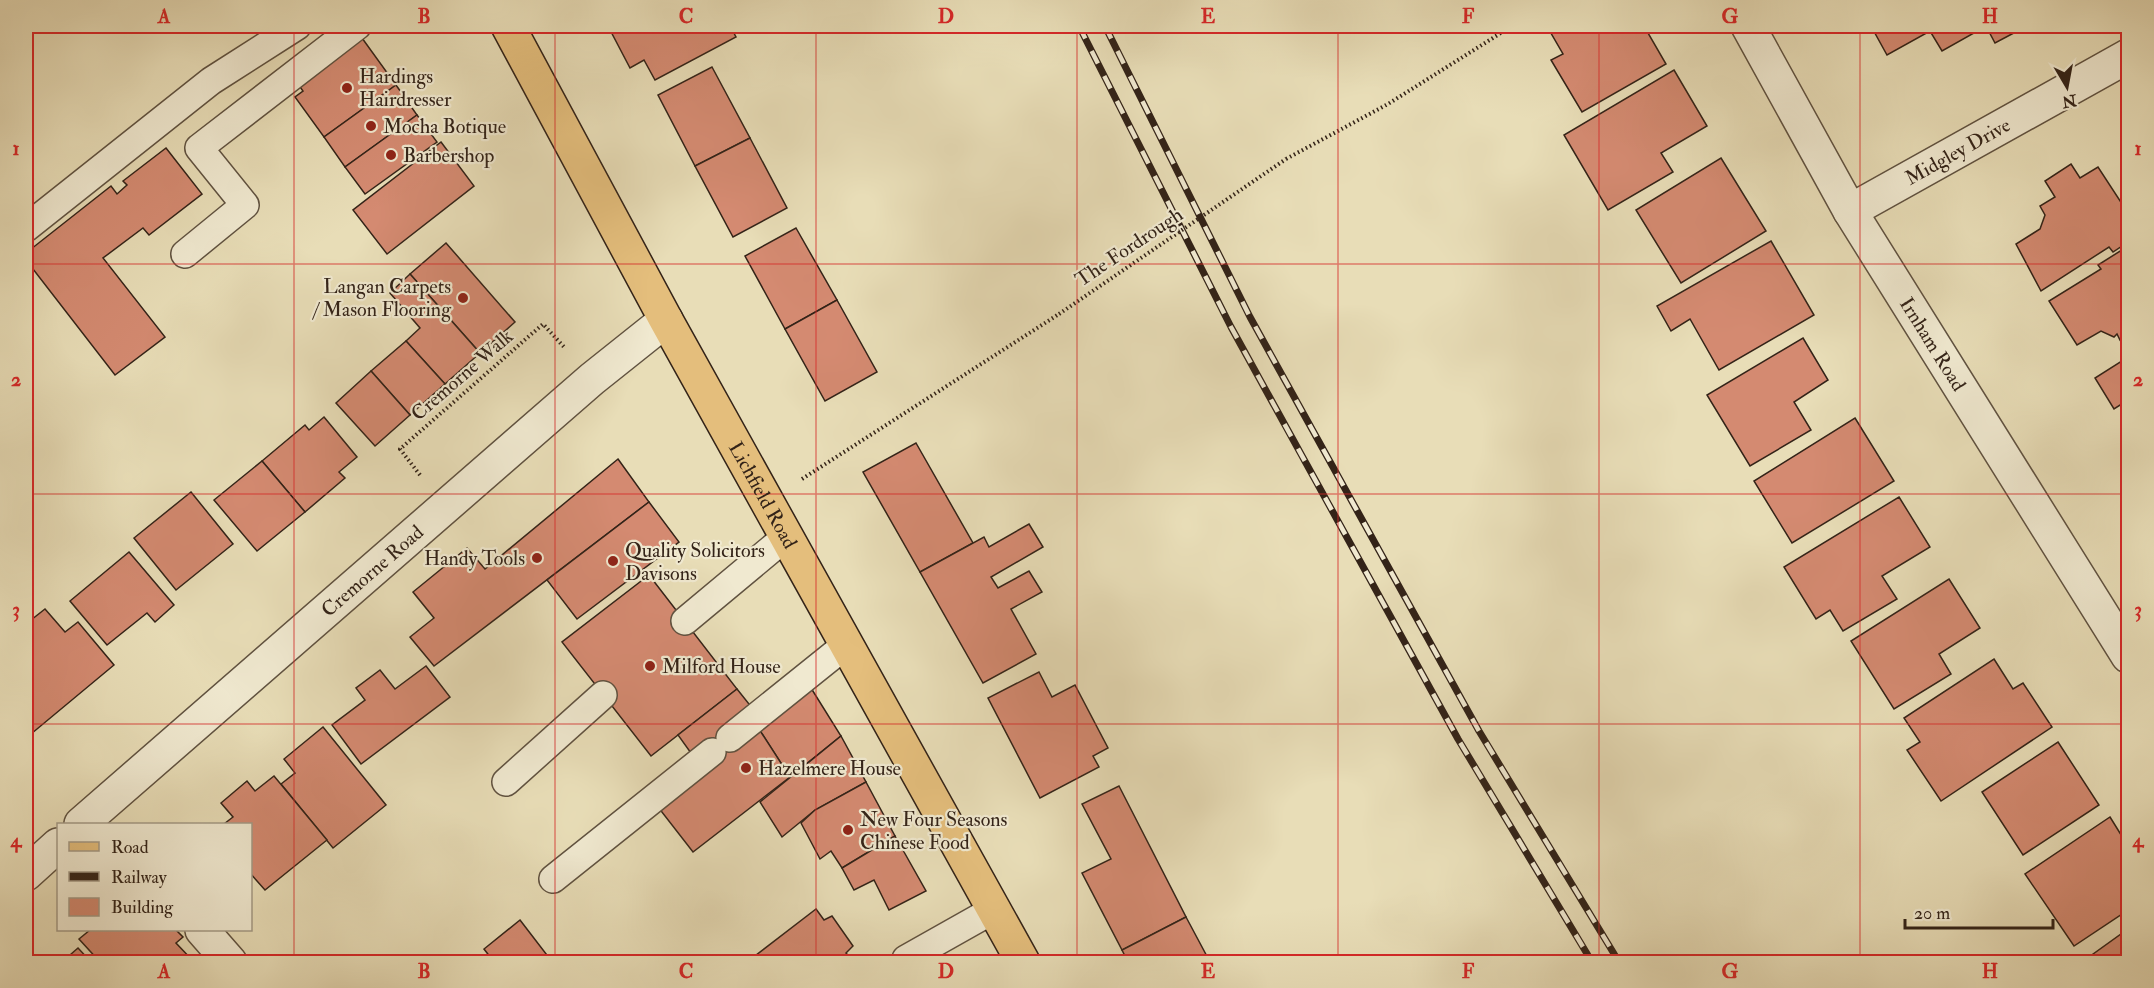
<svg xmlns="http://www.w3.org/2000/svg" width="2154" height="988" font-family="'IM FELL Double Pica',serif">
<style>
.building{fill:#d48a71;stroke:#332318;stroke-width:1.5}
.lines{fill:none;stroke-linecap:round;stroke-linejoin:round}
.lane-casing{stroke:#605240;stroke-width:30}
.street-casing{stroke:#605240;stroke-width:36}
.primary-casing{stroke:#332318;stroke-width:36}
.path{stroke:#332318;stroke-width:4;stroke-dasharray:1.5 3;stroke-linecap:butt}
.lane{stroke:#f0e9d0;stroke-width:27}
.street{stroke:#f0e9d0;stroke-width:33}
.primary{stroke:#e4be7c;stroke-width:33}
.rail-casing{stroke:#332318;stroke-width:7}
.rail{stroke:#f0e9d0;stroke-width:4.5;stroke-dasharray:14;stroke-linecap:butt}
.path-bridge{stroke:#332318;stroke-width:4;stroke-dasharray:1.5 3;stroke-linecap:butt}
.grid{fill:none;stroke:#d62828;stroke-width:1.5;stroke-opacity:0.55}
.poi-dot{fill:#8f2418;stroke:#f0e9d0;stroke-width:2}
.labels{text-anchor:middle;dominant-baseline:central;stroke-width:4.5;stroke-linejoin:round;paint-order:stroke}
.poi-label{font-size:20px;fill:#332318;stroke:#f0e9d0;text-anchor:start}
.street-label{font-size:20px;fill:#332318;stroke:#f0e9d0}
.neatline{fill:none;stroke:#d62828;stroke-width:2}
.grid-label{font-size:20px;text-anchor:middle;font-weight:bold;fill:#d62828}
</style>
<rect width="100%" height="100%" fill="#e8ddb7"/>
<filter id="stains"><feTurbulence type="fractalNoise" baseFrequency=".00333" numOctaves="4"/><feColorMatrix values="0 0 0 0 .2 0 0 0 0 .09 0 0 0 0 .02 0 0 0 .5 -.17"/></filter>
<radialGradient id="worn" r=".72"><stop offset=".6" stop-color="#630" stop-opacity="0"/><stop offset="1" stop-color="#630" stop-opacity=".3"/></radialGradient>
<!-- building -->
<g class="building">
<path d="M 608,26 L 730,26 L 736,37 L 655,80 L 644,60 L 630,68 Z"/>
<path d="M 1552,26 L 1644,26 L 1666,64 L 1582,112 L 1551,60 L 1563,54 L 1548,28 Z"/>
<path d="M 1871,26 L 1970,26 L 1974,33 L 1942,51 L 1930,31 L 1887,55 Z"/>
<path d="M 1986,26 L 2027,26 L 1995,43 Z"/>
<path d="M 362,38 L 396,85 L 324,137 L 295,97 L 303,91 L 298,84 Z"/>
<path d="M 712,67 L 750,138 L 695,166 L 658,95 Z"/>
<path d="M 1674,70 L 1707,126 L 1661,153 L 1673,172 L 1608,210 L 1564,135 Z"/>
<path d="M 396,85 L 417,115 L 345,167 L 324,137 Z"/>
<path d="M 417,115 L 437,142 L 365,194 L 345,167 Z"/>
<path d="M 750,138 L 787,208 L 733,237 L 695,166 Z"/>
<path d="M 441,142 L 474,186 L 387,254 L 353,210 Z"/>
<path d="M 166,148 L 202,194 L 149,235 L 143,228 L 103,258 L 165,337 L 115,375 L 26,260 L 26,253 L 111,186 L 117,194 L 127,185 L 123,181 Z"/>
<path d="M 1721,158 L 1766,231 L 1681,283 L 1636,210 Z"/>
<path d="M 2071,164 L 2080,178 L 2098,167 L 2128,213 L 2128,242 L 2113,252 L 2109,247 L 2041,291 L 2016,244 L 2040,229 L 2045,215 L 2040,206 L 2055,197 L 2045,181 Z"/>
<path d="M 796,228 L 837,300 L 785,329 L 745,256 Z"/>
<path d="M 1771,241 L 1814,315 L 1719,370 L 1690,319 L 1671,331 L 1657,306 Z"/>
<path d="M 446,243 L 515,322 L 480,353 L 410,274 Z"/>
<path d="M 2125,248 L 2128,252 L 2128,344 L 2124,337 L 2120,340 L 2117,334 L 2114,337 L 2101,331 L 2077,345 L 2049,301 L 2101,269 L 2098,265 Z"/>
<path d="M 410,274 L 480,353 L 445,384 L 406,341 L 420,328 L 390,293 Z"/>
<path d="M 837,300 L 877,372 L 825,401 L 785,329 Z"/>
<path d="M 1803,338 L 1828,380 L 1794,402 L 1811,430 L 1750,466 L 1707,395 Z"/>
<path d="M 406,341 L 445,384 L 410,415 L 371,371 Z"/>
<path d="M 2128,357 L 2128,400 L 2114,409 L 2095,378 Z"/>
<path d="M 371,371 L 410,415 L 375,446 L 336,403 Z"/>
<path d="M 324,417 L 357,457 L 339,472 L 345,478 L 305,512 L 262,461 L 305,425 L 309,430 Z"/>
<path d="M 1855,418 L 1894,481 L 1792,543 L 1754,481 Z"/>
<path d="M 916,443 L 973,543 L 920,572 L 863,472 Z"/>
<path d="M 618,459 L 649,502 L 434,666 L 410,637 L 434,618 L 413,592 L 467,548 L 485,569 Z"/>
<path d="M 262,461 L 305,512 L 257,551 L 214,500 Z"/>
<path d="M 191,492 L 233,544 L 176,590 L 134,538 Z"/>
<path d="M 1899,497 L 1930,547 L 1882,576 L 1897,599 L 1843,631 L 1830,610 L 1816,619 L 1784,567 Z"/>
<path d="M 649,502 L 679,542 L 577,619 L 547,580 Z"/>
<path d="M 1029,524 L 1043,547 L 991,577 L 998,588 L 1029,571 L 1042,592 L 1011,609 L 1036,654 L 983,683 L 920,572 L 984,537 L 989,547 Z"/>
<path d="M 129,552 L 174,605 L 155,622 L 147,613 L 107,645 L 70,601 Z"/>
<path d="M 649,575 L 737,689 L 651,756 L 562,642 Z"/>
<path d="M 1949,579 L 1980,628 L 1939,654 L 1951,674 L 1894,709 L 1851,641 Z"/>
<path d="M 45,609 L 65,632 L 78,622 L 114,665 L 31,734 L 26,727 L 26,664 L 30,660 L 26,655 L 26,614 L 31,620 Z"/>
<path d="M 1994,659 L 2013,689 L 2023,683 L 2052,727 L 1941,801 L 1907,750 L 1920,742 L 1904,718 Z"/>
<path d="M 426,666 L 450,697 L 361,764 L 332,725 L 365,700 L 356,688 L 380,670 L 395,689 Z"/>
<path d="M 1039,672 L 1052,697 L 1075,685 L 1108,748 L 1093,756 L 1099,767 L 1040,798 L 988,698 Z"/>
<path d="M 811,688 L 841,736 L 790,777 L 757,726 Z"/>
<path d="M 737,689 L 753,709 L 757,726 L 790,777 L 693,852 L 658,807 L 691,753 L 678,735 Z"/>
<path d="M 26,727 L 31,734 L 26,740 Z"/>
<path d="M 323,727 L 386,805 L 333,848 L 281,784 L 295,773 L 284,759 Z"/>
<path d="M 841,736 L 866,782 L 815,810 L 782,837 L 760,802 Z"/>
<path d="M 2058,742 L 2099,805 L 2023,855 L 1982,792 Z"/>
<path d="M 274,776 L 327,840 L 265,890 L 250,873 L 250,824 L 224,824 L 233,817 L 221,803 L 247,781 L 255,791 Z"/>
<path d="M 866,782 L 895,836 L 842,868 L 831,851 L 820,859 L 801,823 L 815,810 Z"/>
<path d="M 1119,786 L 1186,917 L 1122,950 L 1082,873 L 1111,859 L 1082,804 Z"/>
<path d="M 2110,817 L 2128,846 L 2128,910 L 2074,946 L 2025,874 Z"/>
<path d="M 895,836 L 926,891 L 889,910 L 874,880 L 854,890 L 842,868 Z"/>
<path d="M 816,909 L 824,920 L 832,916 L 853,946 L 846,953 L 854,962 L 747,962 Z"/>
<path d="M 1186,917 L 1210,962 L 1128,962 L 1122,950 Z"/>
<path d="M 520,920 L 550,959 L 545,962 L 494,962 L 484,949 Z"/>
<path d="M 2128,929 L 2128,962 L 2082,962 Z"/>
<path d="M 90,930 L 176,930 L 183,937 L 176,943 L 194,962 L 100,962 L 79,939 Z"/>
<path d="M 78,948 L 91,962 L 62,962 Z"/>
</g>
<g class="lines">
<defs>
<g id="lane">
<path d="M 26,228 L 211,81 L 297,26"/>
<path d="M 185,254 L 245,205 L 199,148 L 357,26"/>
<path d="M 685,621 L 787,536"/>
<path d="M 730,738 L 847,644"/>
<path d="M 506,782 L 603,695"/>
<path d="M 553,879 L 712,752"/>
<path d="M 906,959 L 993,910"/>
</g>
<g id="street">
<path id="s1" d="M 1748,26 L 1850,211 L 2128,656"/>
<path id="s2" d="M 1850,211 L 2128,56"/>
<path id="s3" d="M 81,824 L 592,379 L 666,320"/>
<path d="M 26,874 L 58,845"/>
<path d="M 202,930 L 230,962"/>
</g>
<g id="primary">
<path id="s4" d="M 508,26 L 666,320 L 1023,962"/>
</g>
</defs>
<!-- lane casing -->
<use href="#lane" class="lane-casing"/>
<!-- street casing -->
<use href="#street" class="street-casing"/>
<!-- primary casing -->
<use href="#primary" class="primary-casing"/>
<!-- path -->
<g class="path">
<path d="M 1286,159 L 1388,104 L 1512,26"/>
<path d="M 420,475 L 400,449 L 543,324 L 564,347"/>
<path d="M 802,479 L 1059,314"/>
</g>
<!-- lane -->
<use href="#lane" class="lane"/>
<!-- street -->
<use href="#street" class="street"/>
<!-- primary -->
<use href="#primary" class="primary"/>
<defs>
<g id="rail">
<path d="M 1079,26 L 1231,327 L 1458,739 L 1592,962"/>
<path d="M 1105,26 L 1250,317 L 1479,731 L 1619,962"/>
</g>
</defs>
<!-- rail casing -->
<use href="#rail" class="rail-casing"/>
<!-- rail -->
<use href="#rail" class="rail"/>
<!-- path-bridge -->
<path class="path-bridge" d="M 1059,314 L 1286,159"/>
</g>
<!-- grid -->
<path class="grid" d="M 294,26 L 294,962M 555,26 L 555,962M 816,26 L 816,962M 1077,26 L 1077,962M 1338,26 L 1338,962M 1599,26 L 1599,962M 1860,26 L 1860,962M 26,264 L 2128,264M 26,494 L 2128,494M 26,724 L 2128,724"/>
<!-- markers -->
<g class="poi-dot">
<circle cx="347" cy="88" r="6"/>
<circle cx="371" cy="126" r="6"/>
<circle cx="391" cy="155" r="6"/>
<circle cx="463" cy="298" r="6"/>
<circle cx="537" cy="558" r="6"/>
<circle cx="613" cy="561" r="6"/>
<circle cx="650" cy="666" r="6"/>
<circle cx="746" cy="768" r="6"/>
<circle cx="848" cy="830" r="6"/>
</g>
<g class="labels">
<!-- poi labels -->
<g class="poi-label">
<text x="359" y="76">Hardings<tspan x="359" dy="23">Hairdresser</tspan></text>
<text x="383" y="126">Mocha Botique</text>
<text x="403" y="155">Barbershop</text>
<text x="451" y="286" text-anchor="end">Langan Carpets<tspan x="451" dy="23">/ Mason Flooring</tspan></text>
<text x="625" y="550">Quality Solicitors<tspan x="625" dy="23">Davisons</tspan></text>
<text x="525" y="558" text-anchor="end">Handy Tools</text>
<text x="662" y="666">Milford House</text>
<text x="758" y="768">Hazelmere House</text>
<text x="860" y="819">New Four Seasons<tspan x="860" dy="23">Chinese Food</tspan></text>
</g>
<!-- street labels -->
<g class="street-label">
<text stroke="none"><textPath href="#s2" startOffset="123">Midgley Drive</textPath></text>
<text transform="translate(1129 247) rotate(-34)">The Fordrough</text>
<text stroke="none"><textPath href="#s1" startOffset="368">Irnham Road</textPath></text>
<text transform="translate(462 375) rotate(-41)">Cremorne Walk</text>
<text stroke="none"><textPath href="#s4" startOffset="534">Lichfield Road</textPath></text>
<text stroke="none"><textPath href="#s3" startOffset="386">Cremorne Road</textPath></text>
</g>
</g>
<!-- margin -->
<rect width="2154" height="988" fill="none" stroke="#e8ddb7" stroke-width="66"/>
<!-- legend -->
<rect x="57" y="823" width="195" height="108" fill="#f0e9d0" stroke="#a49a86" stroke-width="1.5"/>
<rect x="69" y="842" width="30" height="9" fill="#e4be7c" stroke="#a49a86" stroke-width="1.5"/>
<text x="111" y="853" font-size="18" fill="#332318">Road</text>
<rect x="69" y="872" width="30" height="9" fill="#332318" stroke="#a49a86" stroke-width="1.5"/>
<text x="111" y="883" font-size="18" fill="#332318">Railway</text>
<rect x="69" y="898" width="30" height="18" fill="#d48a71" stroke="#a49a86" stroke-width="1.5"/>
<text x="111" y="913" font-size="18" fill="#332318">Building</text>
<!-- north arrow -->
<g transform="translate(2067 87) rotate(170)" stroke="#f0e9d0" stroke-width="4.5" paint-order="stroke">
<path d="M0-4.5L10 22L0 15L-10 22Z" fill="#332318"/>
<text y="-9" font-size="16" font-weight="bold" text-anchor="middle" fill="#332318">N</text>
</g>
<!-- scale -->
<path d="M1905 919v9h148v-9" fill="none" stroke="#332318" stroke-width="3"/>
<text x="1914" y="919" font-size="18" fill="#332318" stroke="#f0e9d0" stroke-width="4.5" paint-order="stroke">20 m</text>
<rect x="33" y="33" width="2088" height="922" class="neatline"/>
<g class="grid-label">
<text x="164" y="23">A</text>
<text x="424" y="23">B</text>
<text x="686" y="23">C</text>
<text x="946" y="23">D</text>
<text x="1208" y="23">E</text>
<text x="1468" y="23">F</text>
<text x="1730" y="23">G</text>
<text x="1990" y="23">H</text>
<text x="16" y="155">1</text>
<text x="2138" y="155">1</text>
<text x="16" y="386">2</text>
<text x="2138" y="386">2</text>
<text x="16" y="616">3</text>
<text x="2138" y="616">3</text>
<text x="16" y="847">4</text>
<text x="2138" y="847">4</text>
<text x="164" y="978">A</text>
<text x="424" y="978">B</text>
<text x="686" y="978">C</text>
<text x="946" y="978">D</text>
<text x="1208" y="978">E</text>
<text x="1468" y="978">F</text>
<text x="1730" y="978">G</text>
<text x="1990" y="978">H</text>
</g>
<rect width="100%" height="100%" filter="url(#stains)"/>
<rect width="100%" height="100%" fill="url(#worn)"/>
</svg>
